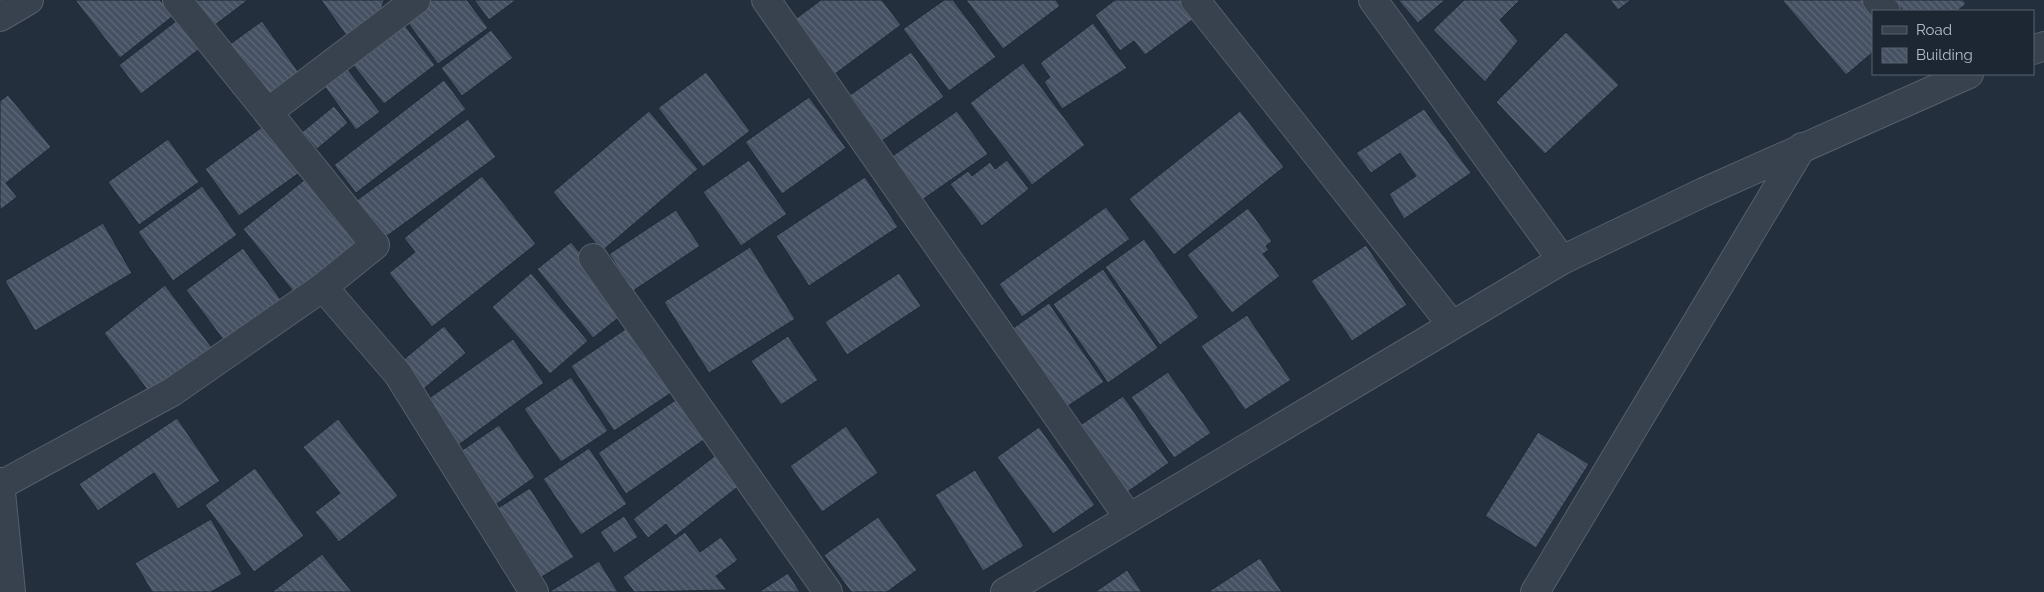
<svg xmlns="http://www.w3.org/2000/svg" width="2044" height="592" font-family="Raleway,sans-serif">
<style>
.building{fill:url(#building-back-hatch);stroke:#1f2835}
.lines{fill:none;stroke-linecap:round;stroke-linejoin:round}
.minor-casing{stroke:#565f6c;stroke-width:30}
.tertiary-casing{stroke:#565f6c;stroke-width:30}
.minor{stroke:#38414e;stroke-width:28}
.tertiary{stroke:#38414e;stroke-width:28}
</style>
<defs>
<pattern id="building-back-hatch" width="6" height="6" patternUnits="userSpaceOnUse" patternTransform="scale(1.25)"><rect width="6" height="6" fill="#455162"/><path d="M-1 5l2 2M0 0l6 6M5-1l2 2" fill="none" stroke="#5d6877"/></pattern>
</defs>
<rect width="100%" height="100%" fill="#242f3e"/>
<!-- building -->
<g class="building">
<path d="M 75,0 L 160,0 L 173,16 L 120,58 Z"/>
<path d="M 195,0 L 248,0 L 215,25 Z"/>
<path d="M 321,0 L 384,0 L 384,1 L 375,25 L 348,38 Z"/>
<path d="M 423,0 L 467,0 L 488,28 L 438,64 L 402,15 Z"/>
<path d="M 474,0 L 516,0 L 489,20 Z"/>
<path d="M 821,0 L 882,0 L 901,25 L 835,74 L 794,20 Z"/>
<path d="M 944,0 L 953,0 L 996,57 L 949,91 L 903,29 Z"/>
<path d="M 966,0 L 1056,0 L 1060,6 L 1003,49 Z"/>
<path d="M 1115,0 L 1182,0 L 1195,18 L 1145,55 L 1134,41 L 1120,51 L 1095,15 Z"/>
<path d="M 1398,0 L 1445,0 L 1418,23 Z"/>
<path d="M 1464,0 L 1520,0 L 1500,20 L 1518,41 L 1485,82 L 1433,30 Z"/>
<path d="M 1610,0 L 1631,0 L 1618,10 Z"/>
<path d="M 1782,0 L 1867,0 L 1873,11 L 1873,52 L 1846,75 Z"/>
<path d="M 1895,0 L 1963,0 L 1966,4 L 1957,11 L 1903,11 Z"/>
<path d="M 180,18 L 202,47 L 141,94 L 119,65 Z"/>
<path d="M 400,19 L 435,65 L 384,104 L 349,60 Z"/>
<path d="M 262,21 L 305,81 L 269,107 L 226,47 Z"/>
<path d="M 1093,23 L 1127,68 L 1062,109 L 1044,82 L 1050,77 L 1040,63 Z"/>
<path d="M 491,30 L 513,58 L 462,96 L 441,68 Z"/>
<path d="M 1566,32 L 1619,85 L 1545,154 L 1496,102 Z"/>
<path d="M 911,52 L 944,97 L 882,141 L 850,95 Z"/>
<path d="M 343,63 L 380,112 L 356,130 L 320,80 Z"/>
<path d="M 1023,63 L 1085,145 L 1032,185 L 970,103 Z"/>
<path d="M 706,72 L 750,131 L 703,167 L 658,108 Z"/>
<path d="M 444,80 L 466,109 L 356,193 L 334,165 Z"/>
<path d="M 8,95 L 51,147 L 6,183 L 17,197 L 0,210 L 0,101 Z"/>
<path d="M 809,97 L 846,148 L 782,194 L 745,142 Z"/>
<path d="M 334,106 L 348,123 L 317,149 L 302,132 Z"/>
<path d="M 1424,109 L 1471,173 L 1404,219 L 1389,194 L 1416,176 L 1400,153 L 1371,173 L 1356,153 Z"/>
<path d="M 649,111 L 698,169 L 602,251 L 553,192 Z"/>
<path d="M 957,111 L 988,154 L 922,200 L 891,157 Z"/>
<path d="M 1240,111 L 1284,167 L 1174,255 L 1129,199 Z"/>
<path d="M 468,119 L 496,157 L 380,241 L 353,203 Z"/>
<path d="M 266,124 L 302,171 L 239,216 L 205,169 Z"/>
<path d="M 168,139 L 199,182 L 139,225 L 108,182 Z"/>
<path d="M 749,160 L 787,214 L 741,246 L 703,192 Z"/>
<path d="M 1007,160 L 1029,189 L 982,226 L 950,184 L 968,171 L 972,176 L 990,162 L 995,169 Z"/>
<path d="M 482,176 L 536,244 L 432,327 L 389,273 L 415,252 L 404,238 Z"/>
<path d="M 308,177 L 361,244 L 296,295 L 243,229 Z"/>
<path d="M 865,177 L 898,227 L 809,286 L 776,236 Z"/>
<path d="M 202,186 L 237,235 L 173,281 L 138,232 Z"/>
<path d="M 1106,207 L 1130,239 L 1022,317 L 999,284 Z"/>
<path d="M 1248,208 L 1272,241 L 1266,246 L 1269,250 L 1263,254 L 1280,276 L 1232,313 L 1187,255 Z"/>
<path d="M 676,210 L 700,246 L 633,291 L 609,254 Z"/>
<path d="M 103,223 L 132,273 L 35,331 L 5,281 Z"/>
<path d="M 1144,239 L 1199,317 L 1160,345 L 1105,267 Z"/>
<path d="M 571,242 L 627,311 L 593,338 L 537,269 Z"/>
<path d="M 1366,245 L 1407,305 L 1352,341 L 1311,281 Z"/>
<path d="M 750,247 L 795,319 L 709,373 L 664,302 Z"/>
<path d="M 243,248 L 284,304 L 228,346 L 186,290 Z"/>
<path d="M 1103,269 L 1158,348 L 1108,383 L 1053,304 Z"/>
<path d="M 531,273 L 588,341 L 550,374 L 492,307 Z"/>
<path d="M 899,273 L 921,306 L 847,355 L 825,322 Z"/>
<path d="M 165,285 L 213,349 L 152,396 L 104,333 Z"/>
<path d="M 1049,303 L 1104,382 L 1062,410 L 1009,331 Z"/>
<path d="M 1247,315 L 1291,380 L 1245,410 L 1201,346 Z"/>
<path d="M 633,324 L 677,389 L 614,431 L 571,366 Z"/>
<path d="M 444,326 L 466,353 L 420,392 L 397,365 Z"/>
<path d="M 788,336 L 818,380 L 781,405 L 751,361 Z"/>
<path d="M 513,339 L 544,383 L 457,446 L 425,401 Z"/>
<path d="M 1168,372 L 1211,433 L 1174,458 L 1131,397 Z"/>
<path d="M 571,377 L 608,431 L 561,462 L 524,409 Z"/>
<path d="M 1123,396 L 1169,463 L 1120,497 L 1073,430 Z"/>
<path d="M 680,397 L 708,437 L 626,494 L 598,453 Z"/>
<path d="M 177,418 L 220,481 L 178,509 L 154,473 L 98,511 L 79,484 Z"/>
<path d="M 338,419 L 398,496 L 339,542 L 315,512 L 340,493 L 303,447 Z"/>
<path d="M 499,425 L 535,477 L 491,508 L 455,455 Z"/>
<path d="M 846,426 L 878,473 L 822,512 L 790,466 Z"/>
<path d="M 1039,427 L 1095,505 L 1053,534 L 997,457 Z"/>
<path d="M 1538,432 L 1589,464 L 1536,548 L 1485,516 Z"/>
<path d="M 589,448 L 627,504 L 581,535 L 543,479 Z"/>
<path d="M 716,455 L 739,486 L 675,536 L 666,524 L 648,538 L 633,519 Z"/>
<path d="M 255,468 L 304,536 L 254,572 L 205,505 Z"/>
<path d="M 975,470 L 1024,546 L 983,571 L 935,495 Z"/>
<path d="M 530,488 L 574,557 L 540,578 L 498,508 Z"/>
<path d="M 624,516 L 638,537 L 614,553 L 600,532 Z"/>
<path d="M 878,517 L 917,570 L 887,592 L 851,592 L 824,555 Z"/>
<path d="M 211,519 L 242,574 L 211,592 L 152,592 L 135,563 Z"/>
<path d="M 685,532 L 700,552 L 721,537 L 738,560 L 716,576 L 727,590 L 634,592 L 623,577 Z"/>
<path d="M 322,554 L 352,592 L 272,592 Z"/>
<path d="M 1260,558 L 1282,592 L 1208,592 Z"/>
<path d="M 599,561 L 618,592 L 549,592 Z"/>
<path d="M 1127,570 L 1142,592 L 1095,592 Z"/>
<path d="M 788,573 L 800,592 L 759,592 Z"/>
</g>
<g class="lines">
<defs>
<g id="minor">
<path d="M 766,0 L 1129,518"/>
<path d="M 1195,0 L 1452,325"/>
<path d="M 1373,0 L 1562,260"/>
<path d="M 1877,0 L 1886,11"/>
<path d="M 0,17 L 29,0"/>
<path d="M 268,112 L 416,0"/>
<path d="M 593,258 L 828,592"/>
<path d="M 323,287 L 398,374 L 534,592"/>
<path d="M 0,482 L 11,592"/>
<path d="M 1,485 L 172,392 L 323,287 L 375,245 L 177,0"/>
<path d="M 1535,592 L 1802,147"/>
</g>
<g id="tertiary">
<path d="M 2033,50 L 2044,46"/>
<path d="M 1005,592 L 1562,260 L 1704,192 L 1969,74"/>
</g>
</defs>
<!-- minor casing -->
<use href="#minor" class="minor-casing"/>
<!-- tertiary casing -->
<use href="#tertiary" class="tertiary-casing"/>
<!-- minor -->
<use href="#minor" class="minor"/>
<!-- tertiary -->
<use href="#tertiary" class="tertiary"/>
</g>
<!-- legend -->
<rect x="1872" y="10" width="162" height="65" fill="#1d2633" stroke="#59626f"/>
<rect x="1882" y="26" width="25" height="8" fill="#38414e" stroke="#59626f"/>
<text x="1916" y="35" font-size="15" fill="#b4bcc9">Road</text>
<rect x="1882" y="48" width="25" height="15" fill="url(#building-back-hatch)" stroke="#59626f"/>
<text x="1916" y="60" font-size="15" fill="#b4bcc9">Building</text>
</svg>
